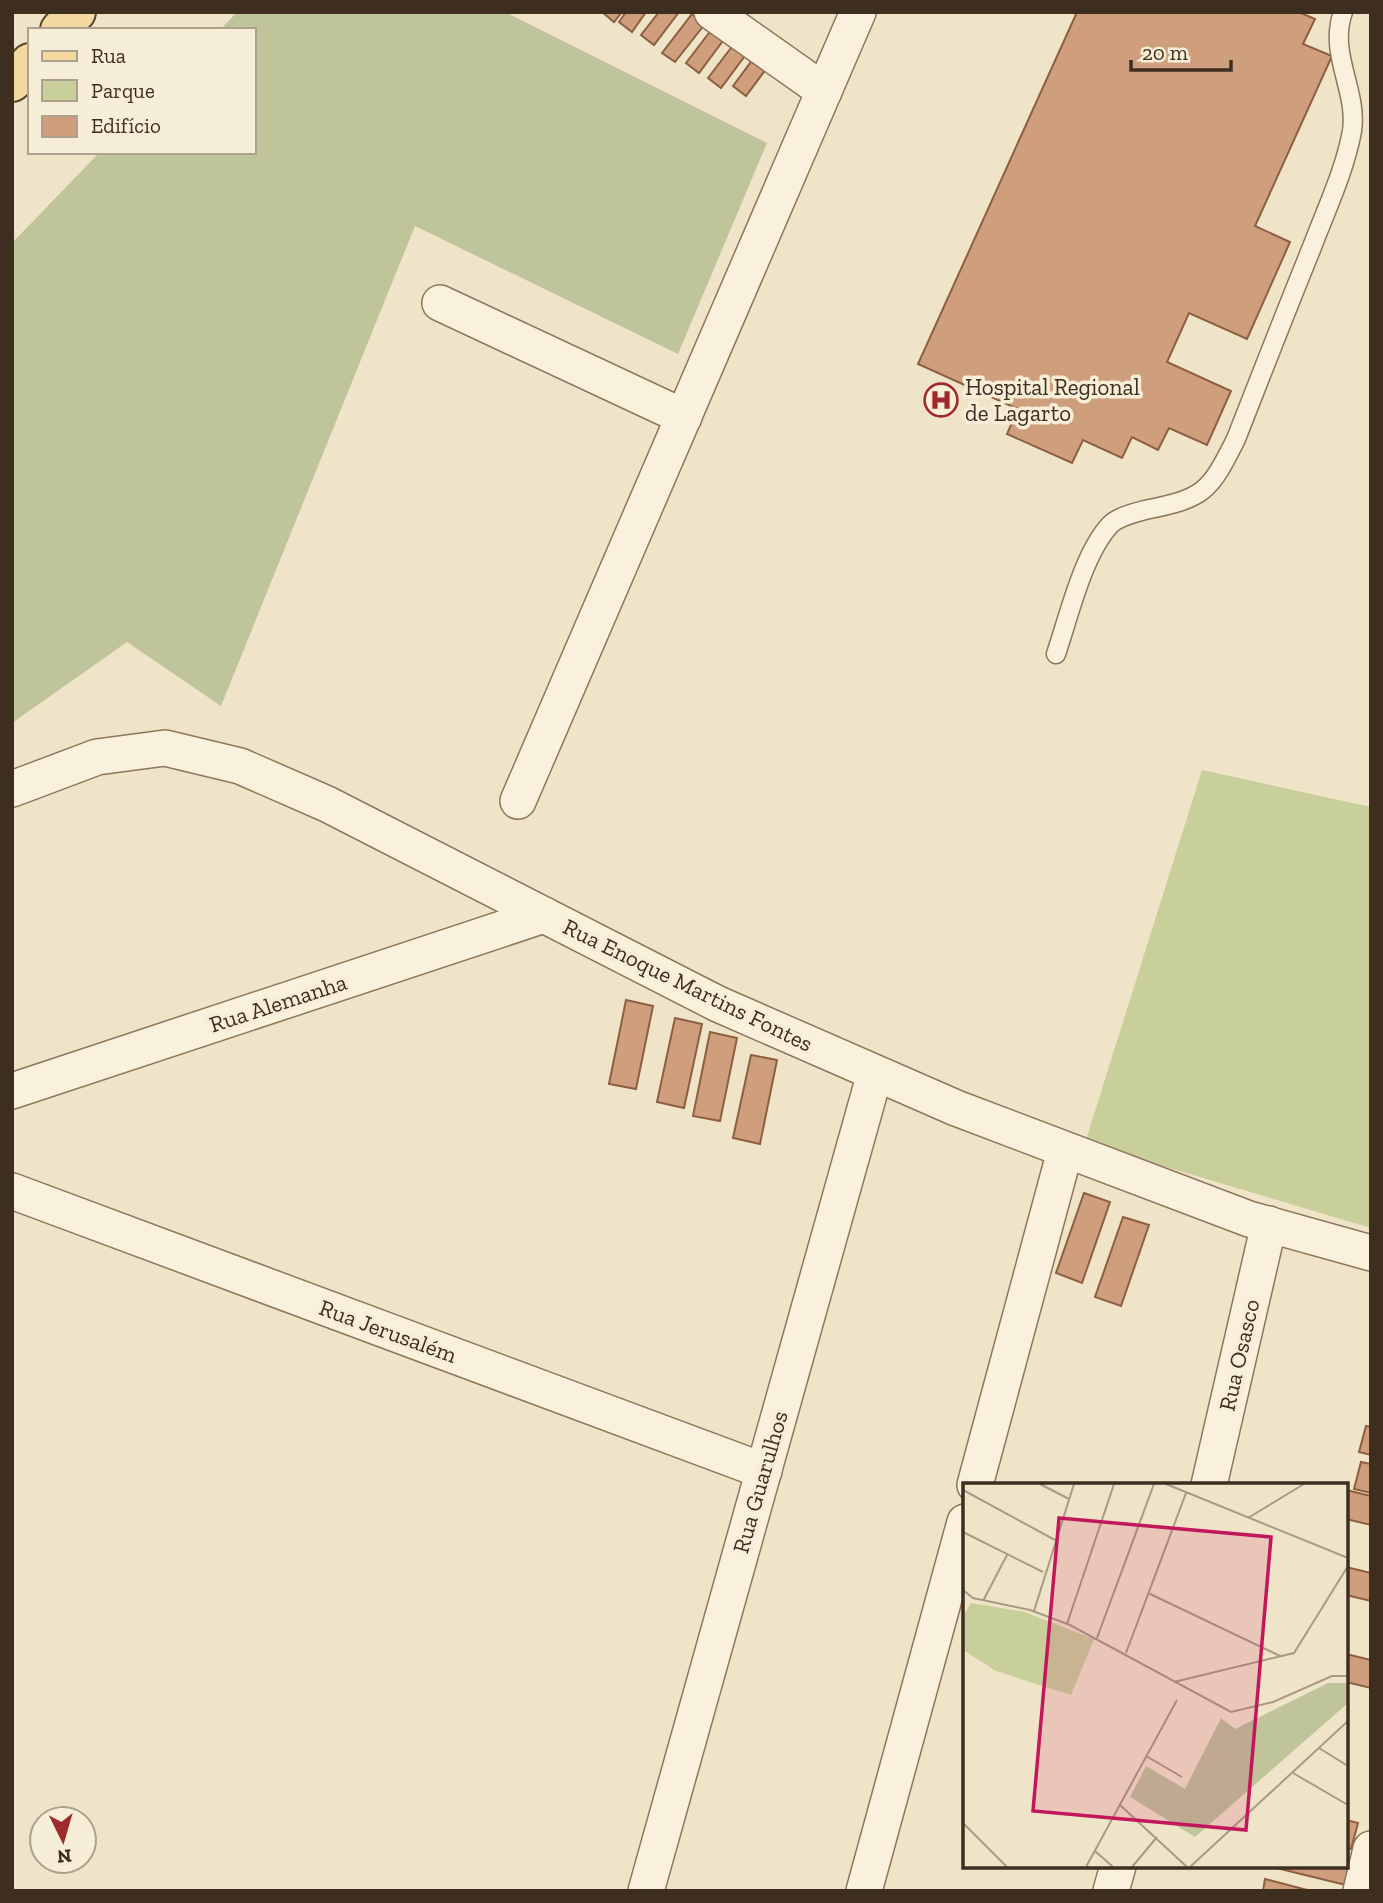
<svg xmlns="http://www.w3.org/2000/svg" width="1383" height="1903" font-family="'Zilla Slab',serif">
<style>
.green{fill:#c9cf9b}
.cemetery{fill:#bfc49a}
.building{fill:#cf9f7d;stroke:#8d5f41;stroke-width:2}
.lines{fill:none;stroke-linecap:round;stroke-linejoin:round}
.service-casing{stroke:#8d765c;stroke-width:21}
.minor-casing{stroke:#8d765c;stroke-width:38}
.primary-casing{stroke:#5b4430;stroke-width:42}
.service{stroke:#faf1dc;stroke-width:18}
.minor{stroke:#faf1dc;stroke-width:35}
.primary{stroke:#f3d9a0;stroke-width:38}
.labels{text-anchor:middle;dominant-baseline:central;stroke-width:7;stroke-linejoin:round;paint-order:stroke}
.poi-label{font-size:23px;fill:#3d2e20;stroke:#f7eed8;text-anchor:start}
.street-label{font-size:23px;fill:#3d2e20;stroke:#f7eed8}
.inset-road{fill:none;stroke:#a89b85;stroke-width:2}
.view{fill:#c2185b;fill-opacity:0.15;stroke:#c2185b;stroke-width:3.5}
.inset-edge{fill:none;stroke:#3d2e20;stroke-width:3.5}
</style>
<rect width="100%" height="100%" fill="#f0e4c8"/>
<!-- green -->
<path class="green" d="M 1202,770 L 1371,807 L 1371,1228 L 1085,1143 Z"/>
<!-- cemetery -->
<path class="cemetery" d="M 237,12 L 505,12 L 767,143 L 678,354 L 415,226 L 221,706 L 127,642 L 12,723 L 12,243 L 100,152 L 254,152 L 254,30 L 220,30 Z"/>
<!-- building -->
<g class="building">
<path d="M 602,12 L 622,12 L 614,22 Z"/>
<path d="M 626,12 L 646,12 L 632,32 L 619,22 Z"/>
<path d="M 659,12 L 679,12 L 654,45 L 641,35 Z"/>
<path d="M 1077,12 L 1299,12 L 1315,19 L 1303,44 L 1332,56 L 1255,226 L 1290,242 L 1247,339 L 1189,313 L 1167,362 L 1231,391 L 1207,445 L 1169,428 L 1158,450 L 1132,437 L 1122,458 L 1083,440 L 1072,463 L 1007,434 L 1018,409 L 918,364 Z"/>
<path d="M 692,14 L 705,24 L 675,62 L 662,53 Z"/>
<path d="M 715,25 L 728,34 L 699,73 L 686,63 Z"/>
<path d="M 737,40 L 750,49 L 721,88 L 708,78 Z"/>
<path d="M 762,47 L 775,57 L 746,96 L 733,86 Z"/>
<path d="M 626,1000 L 653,1006 L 636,1089 L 609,1084 Z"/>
<path d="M 675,1018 L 702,1024 L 684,1108 L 657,1102 Z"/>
<path d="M 710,1032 L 737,1038 L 720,1121 L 693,1116 Z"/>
<path d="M 751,1055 L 777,1060 L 760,1144 L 733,1138 Z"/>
<path d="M 1084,1193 L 1110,1202 L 1082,1283 L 1056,1273 Z"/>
<path d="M 1123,1217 L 1149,1225 L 1121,1306 L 1095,1297 Z"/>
<path d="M 1366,1426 L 1371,1427 L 1371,1455 L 1359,1452 Z"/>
<path d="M 1361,1462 L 1371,1464 L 1371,1493 L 1354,1489 Z"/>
<path d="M 1346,1490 L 1371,1496 L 1371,1525 L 1346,1519 Z"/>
<path d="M 1346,1567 L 1371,1573 L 1371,1601 L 1346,1595 Z"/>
<path d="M 1346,1654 L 1371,1660 L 1371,1688 L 1346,1682 Z"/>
<path d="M 1346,1820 L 1358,1823 L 1351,1849 L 1346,1848 Z"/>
<path d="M 1346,1857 L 1353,1859 L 1346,1885 L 1268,1866 L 1346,1866 Z"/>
<path d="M 1265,1879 L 1311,1891 L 1263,1891 Z"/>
</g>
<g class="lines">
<defs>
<path id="service" d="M 1056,654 C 1069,616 1083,554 1110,525 C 1117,517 1134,513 1145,510 C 1204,498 1209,493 1236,439 C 1261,375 1286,311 1312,247 C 1326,210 1345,170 1352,131 C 1358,90 1328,54 1343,12"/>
<g id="minor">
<path d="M 712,12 L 824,91"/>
<path d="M 440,303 L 684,417"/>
<path d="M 12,789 L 97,757 L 165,748 L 240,766 L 327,804 L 718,1004 L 956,1108 L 1249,1219 L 1371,1253"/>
<path d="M 518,801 L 858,12"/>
<path d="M 12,1091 L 544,915"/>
<path d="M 12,1191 L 764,1471"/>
<path d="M 975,1485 L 1065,1151"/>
<path d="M 1209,1485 L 1269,1224"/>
<path d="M 646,1891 L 875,1073"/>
<path d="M 864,1891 L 965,1522"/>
<path d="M 1111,1891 L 1118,1866"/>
<path d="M 1361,1891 L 1371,1849"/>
</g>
<g id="primary">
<path d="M 60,30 L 76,12"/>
<path d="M 12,82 L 30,63"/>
</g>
</defs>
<!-- service casing -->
<use href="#service" class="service-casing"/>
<!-- minor casing -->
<use href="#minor" class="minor-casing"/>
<!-- primary casing -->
<use href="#primary" class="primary-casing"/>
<!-- service -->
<use href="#service" class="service"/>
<!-- minor -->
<use href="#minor" class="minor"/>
<!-- primary -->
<use href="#primary" class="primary"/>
</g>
<!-- icons -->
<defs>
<symbol id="hospital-ring" viewBox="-11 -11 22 22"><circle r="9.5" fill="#f7eed8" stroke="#9e2a2b" stroke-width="1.5"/><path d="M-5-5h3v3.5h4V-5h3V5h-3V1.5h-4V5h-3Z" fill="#9e2a2b"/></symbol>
</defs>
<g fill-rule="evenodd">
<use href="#hospital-ring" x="922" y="381" width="38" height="38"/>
</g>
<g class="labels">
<!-- poi labels -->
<g class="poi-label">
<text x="965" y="387">Hospital Regional<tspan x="965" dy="26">de Lagarto</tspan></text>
</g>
<!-- street labels -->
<g class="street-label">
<text transform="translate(688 985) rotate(26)">Rua Enoque Martins Fontes</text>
<text transform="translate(278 1003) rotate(-18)">Rua Alemanha</text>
<text transform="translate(388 1331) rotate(20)">Rua Jerusalém</text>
<text transform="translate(1239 1355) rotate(-77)">Rua Osasco</text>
<text transform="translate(760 1482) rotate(-74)">Rua Guarulhos</text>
</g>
</g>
<!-- overview -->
<g transform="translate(963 1483)">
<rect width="385" height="385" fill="#f0e4c8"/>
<path d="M 8,120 L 62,129 L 131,156 L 108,212 L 33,188 L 0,167 L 0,133 Z" fill="#c9cf9b"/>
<path d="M 365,200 L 385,200 L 385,220 L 232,354 L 167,314 L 183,283 L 222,306 L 258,235 L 272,246 Z" fill="#bfc49a"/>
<path class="inset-road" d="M 77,1 L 106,16M 203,1 L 385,75M 0,7 L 92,57M 285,35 L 341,1M 0,49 L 80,89M 0,107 L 10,115 L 67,127 L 107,142 L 268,229 L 310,219 L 369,193 L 385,193M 185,110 L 317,173M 20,118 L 44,72M 71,128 L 111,1M 104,141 L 151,1M 134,155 L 191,1M 163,170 L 223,10M 211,199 L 331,170 L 385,83M 356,265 L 385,283M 183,273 L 219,294M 330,290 L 385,322M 157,322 L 224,384M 0,340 L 44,384M 132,368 L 150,384M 123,384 L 214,217M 169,384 L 194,354M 227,384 L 385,238"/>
<path class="view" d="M 96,35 L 308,54 L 283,347 L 70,328 Z"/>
<rect width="385" height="385" class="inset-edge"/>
</g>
<!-- border -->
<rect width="1383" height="1903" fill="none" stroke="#3d2e20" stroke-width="28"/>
<!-- legend -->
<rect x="28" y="28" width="228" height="126" fill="#f7eed8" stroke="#ada18e" stroke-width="2"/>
<rect x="42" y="51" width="35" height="10" fill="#f3d9a0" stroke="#ada18e" stroke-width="2"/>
<text x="91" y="63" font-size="21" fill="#3d2e20">Rua</text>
<rect x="42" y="80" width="35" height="21" fill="#c9cf9b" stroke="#ada18e" stroke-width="2"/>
<text x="91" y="98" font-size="21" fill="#3d2e20">Parque</text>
<rect x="42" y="116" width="35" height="21" fill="#cf9f7d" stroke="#ada18e" stroke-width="2"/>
<text x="91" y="133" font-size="21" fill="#3d2e20">Edifício</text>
<!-- north arrow -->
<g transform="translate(63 1840) rotate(175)"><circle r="33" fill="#f7eed8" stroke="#ada18e" stroke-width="2"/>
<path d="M0-5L12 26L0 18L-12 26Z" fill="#9e2a2b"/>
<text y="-10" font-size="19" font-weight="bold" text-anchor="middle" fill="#3d2e20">N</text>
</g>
<!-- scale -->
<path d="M1131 60v10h100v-10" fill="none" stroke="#3d2e20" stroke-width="3.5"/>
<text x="1142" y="60" font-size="21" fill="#3d2e20" stroke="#f7eed8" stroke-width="5" paint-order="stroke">20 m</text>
</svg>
